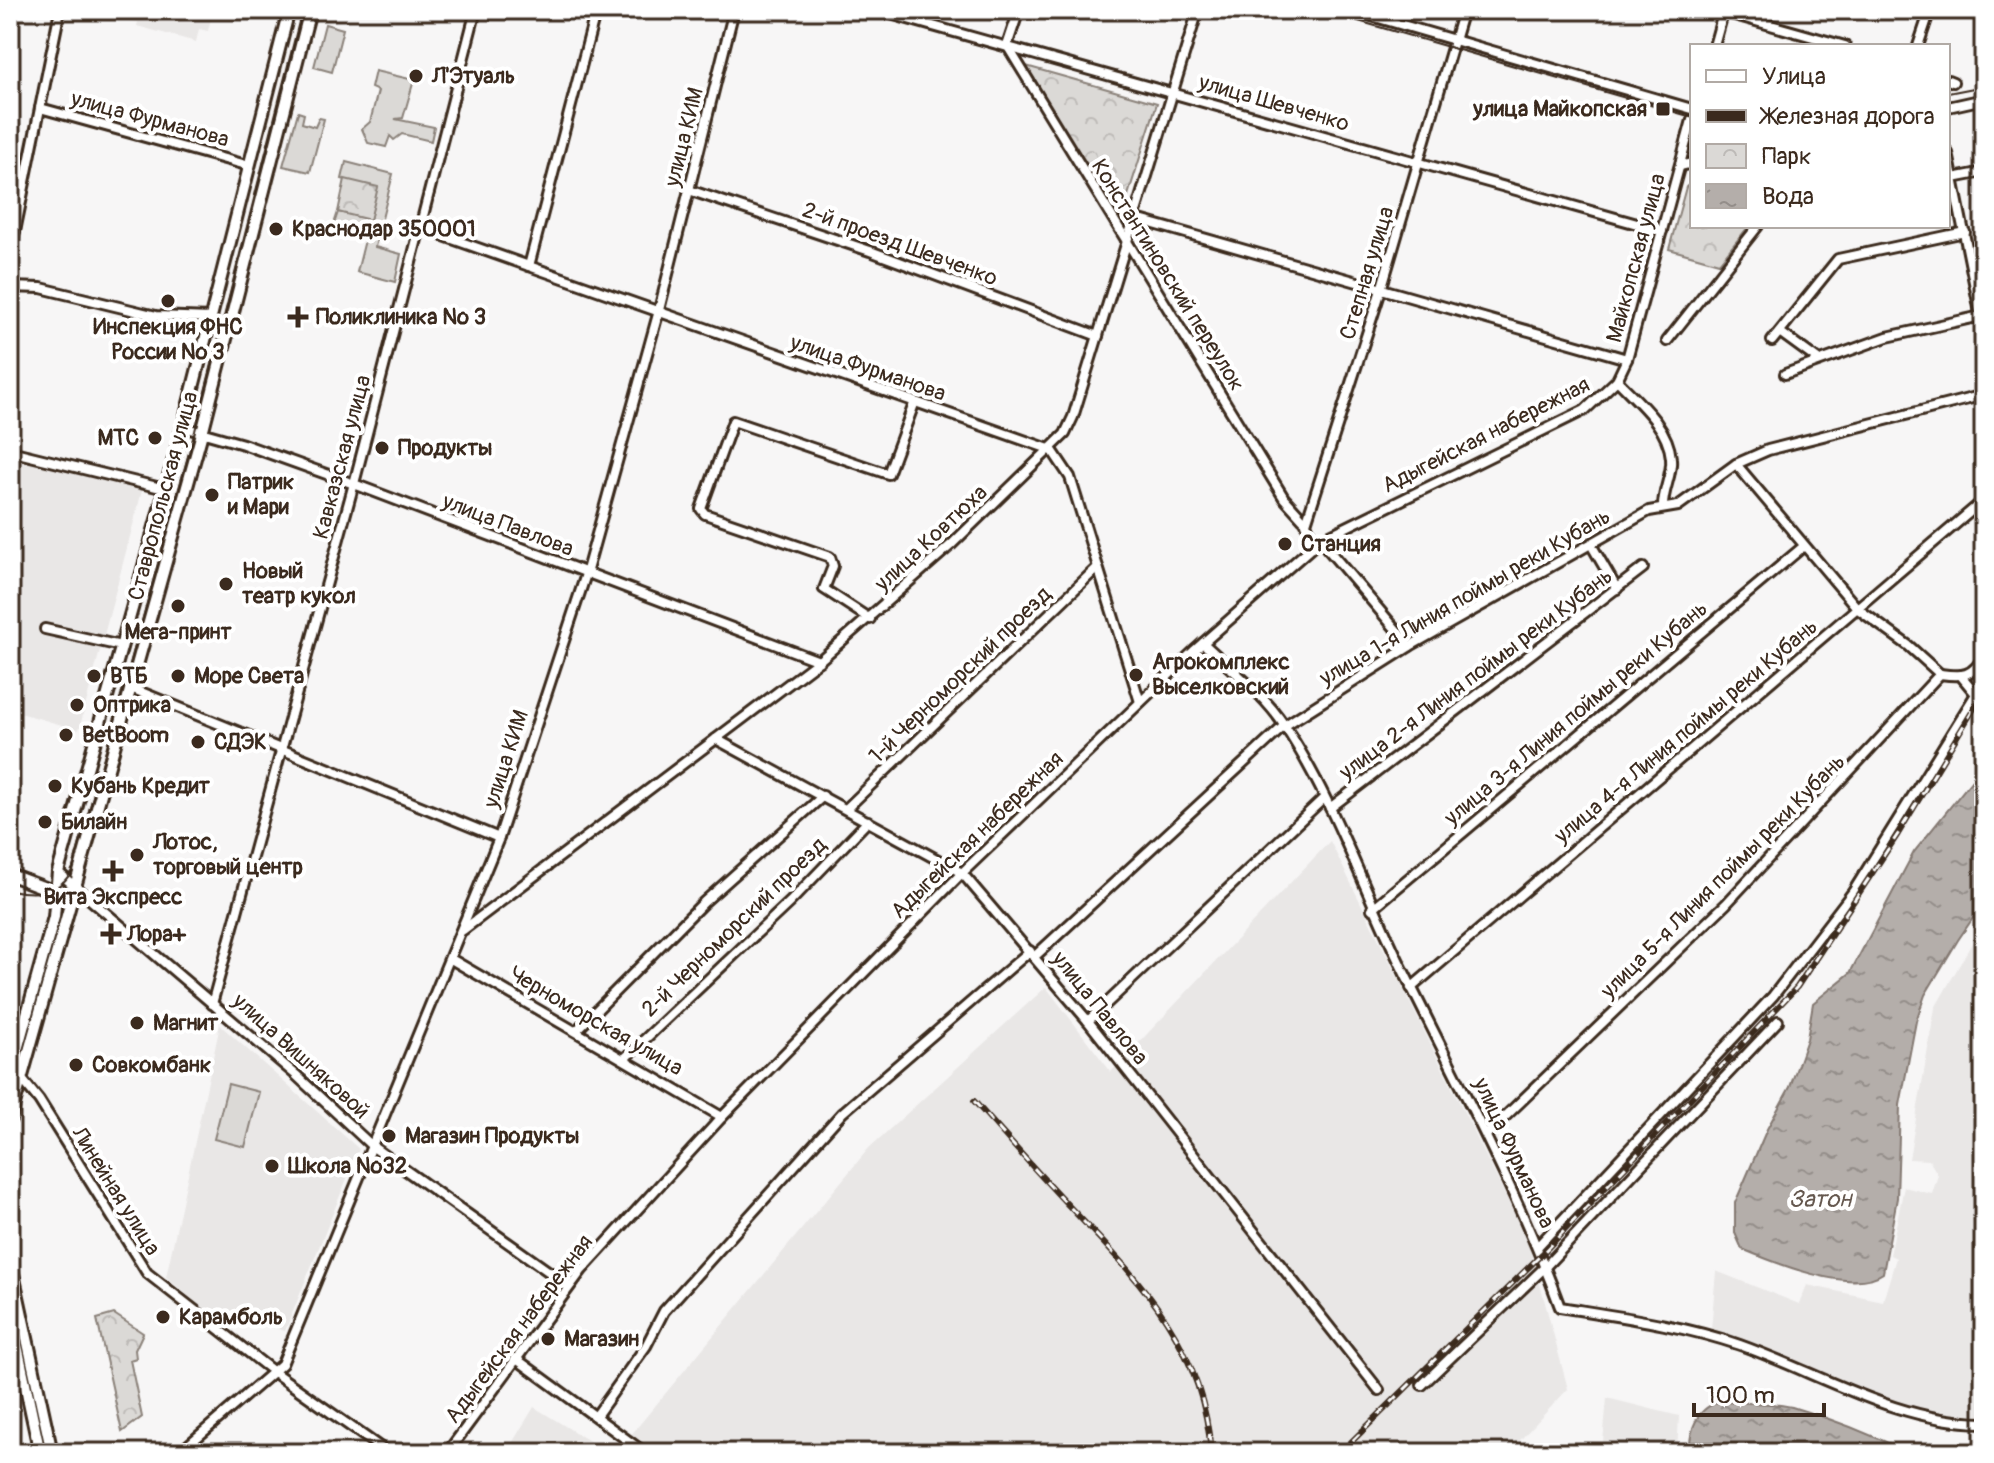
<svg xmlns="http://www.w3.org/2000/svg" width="1994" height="1463" font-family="Pangolin,sans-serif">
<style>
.built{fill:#e9e7e6}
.grass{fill:#dbd9d6;stroke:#8b827a;stroke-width:2}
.park{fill:url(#park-crowns);stroke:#8b827a;stroke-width:2}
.water{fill:url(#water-ripples);stroke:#847972;stroke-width:2}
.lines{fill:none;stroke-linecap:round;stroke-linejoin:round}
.minor-casing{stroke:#3b2a1e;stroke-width:14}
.major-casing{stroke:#3b2a1e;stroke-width:16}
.minor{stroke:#fff;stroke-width:8}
.major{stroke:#fff;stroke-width:10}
.tram{stroke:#3b2a1e;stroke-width:2}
.rail-casing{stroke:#3b2a1e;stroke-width:6}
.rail{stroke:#fff;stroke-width:3;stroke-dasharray:9;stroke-linecap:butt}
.poi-dot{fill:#3b2a1e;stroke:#fff;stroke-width:3}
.labels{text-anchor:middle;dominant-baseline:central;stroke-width:8;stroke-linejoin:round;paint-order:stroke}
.poi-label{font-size:22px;font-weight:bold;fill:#3b2a1e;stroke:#fff;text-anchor:start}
.street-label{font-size:22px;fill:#3b2a1e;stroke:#fff}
.water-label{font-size:24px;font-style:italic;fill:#65584f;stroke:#fff}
</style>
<defs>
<pattern id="park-crowns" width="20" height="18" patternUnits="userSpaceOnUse" patternTransform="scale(2)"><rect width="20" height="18" fill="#dbd9d6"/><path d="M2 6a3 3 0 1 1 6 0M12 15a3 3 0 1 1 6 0" fill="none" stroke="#bdbab7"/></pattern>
<pattern id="water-ripples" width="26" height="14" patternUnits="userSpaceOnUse" patternTransform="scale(2)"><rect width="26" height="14" fill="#b4aeaa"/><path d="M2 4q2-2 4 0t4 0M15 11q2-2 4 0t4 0" fill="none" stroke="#948e8a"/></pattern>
</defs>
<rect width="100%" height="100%" fill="#f7f6f6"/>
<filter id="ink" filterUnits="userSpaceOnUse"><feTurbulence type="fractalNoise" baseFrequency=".0125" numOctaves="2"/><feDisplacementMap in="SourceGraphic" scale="16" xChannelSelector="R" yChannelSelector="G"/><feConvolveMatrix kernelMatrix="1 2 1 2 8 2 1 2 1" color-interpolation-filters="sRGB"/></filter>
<g filter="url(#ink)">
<!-- built -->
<g class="built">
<path d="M 131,10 L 213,10 L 208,31 L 199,29 L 196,42 L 137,26 L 138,22 L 129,20 Z"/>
<path d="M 10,454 L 143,487 L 79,730 L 10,710 Z"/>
<path d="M 1330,841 L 1527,1239 L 1539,1280 L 1568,1389 L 1508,1453 L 616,1453 L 869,1148 L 1046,987 L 1111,1072 Z"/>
<path d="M 1984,922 L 1984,1419 L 1913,1411 L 1711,1330 L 1716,1271 L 1799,1304 L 1807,1285 L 1883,1301 L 1896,1258 L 1890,1255 L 1904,1187 L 1932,1194 L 1938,1175 L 1929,1160 L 1909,1159 L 1935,1008 Z"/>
<path d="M 220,1025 L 359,1149 L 285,1331 L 205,1310 L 166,1277 Z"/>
<path d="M 1607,1398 L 1679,1416 L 1677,1453 L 1602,1453 Z"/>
<path d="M 534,1407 L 609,1453 L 506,1453 Z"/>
</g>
<!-- grass -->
<g class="grass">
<path d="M 325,24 L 343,29 L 332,72 L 314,67 Z"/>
<path d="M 375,71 L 414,80 L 403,118 L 395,119 L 434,127 L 431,141 L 402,134 L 394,140 L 390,136 L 386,147 L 368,143 L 362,129 L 370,122 L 378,91 L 371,88 Z"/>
<path d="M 298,112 L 304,114 L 302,123 L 315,127 L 319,118 L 324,119 L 310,172 L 283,166 Z"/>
<path d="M 346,162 L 393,174 L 375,247 L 401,254 L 395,282 L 357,272 L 367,232 L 334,224 L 338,212 L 370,219 L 377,188 L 342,179 Z"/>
<path d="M 228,1084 L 259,1092 L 245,1147 L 214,1139 Z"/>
</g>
<!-- park -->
<g class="park">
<path d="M 1026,66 L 1157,103 L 1120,221 Z"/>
<path d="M 345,179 L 378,187 L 370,220 L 338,212 Z"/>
<path d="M 1692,182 L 1692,226 L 1749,226 L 1719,263 L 1669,249 L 1686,187 Z"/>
<path d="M 114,1314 L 143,1333 L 135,1350 L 136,1358 L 130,1360 L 142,1417 L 122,1432 L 97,1319 Z"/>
</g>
<!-- water -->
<g class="water">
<path d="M 1984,765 L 1984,911 L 1973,918 L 1958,940 L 1925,995 L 1916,1021 L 1900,1105 L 1897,1198 L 1883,1273 C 1852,1295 1773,1262 1742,1249 L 1735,1233 L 1735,1203 L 1767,1129 L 1790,1087 L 1807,1039 L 1813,1003 L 1850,973 L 1914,852 Z"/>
<path d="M 1723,1401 C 1745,1404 1771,1402 1792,1407 C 1833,1419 1871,1434 1909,1453 L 1689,1453 C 1690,1428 1697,1406 1723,1401 Z"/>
</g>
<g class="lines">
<defs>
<g id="minor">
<path d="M 876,10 L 1662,231"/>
<path d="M 1351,10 L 1692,109"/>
<path d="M 1717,10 L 1845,46"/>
<path d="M 1007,46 L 1019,10"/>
<path d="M 1714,46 L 1724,10"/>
<path d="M 1918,46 L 1930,10"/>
<path d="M 1008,47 L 1284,498 L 1303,519"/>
<path d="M 1948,80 L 1953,82"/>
<path d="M 1948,107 L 1984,99"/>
<path d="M 40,108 L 250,166"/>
<path d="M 1948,153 L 1984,332"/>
<path d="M 1680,166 L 1692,163"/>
<path d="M 1953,178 L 1984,172"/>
<path d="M 689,190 L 870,251 L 1098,336"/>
<path d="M 1133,218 L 1627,359"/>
<path d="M 421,228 L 1052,450 L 1070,477 L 1140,702"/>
<path d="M 10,256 L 60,10"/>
<path d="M 529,266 L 596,10"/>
<path d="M 10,287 L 41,288 L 156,316 L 211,318"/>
<path d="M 1781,333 L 1818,360"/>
<path d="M 1667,341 L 1758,226"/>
<path d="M 1772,341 L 1838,259 L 1965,232"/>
<path d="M 1785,374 L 1887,337 L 1981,316"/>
<path d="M 1617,380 C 1638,402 1668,426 1671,458 C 1673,474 1662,491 1663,508"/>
<path d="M 183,427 L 243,444 L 354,484 L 819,661"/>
<path d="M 10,451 L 165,489"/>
<path d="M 1736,464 L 1858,609 L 1909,646 L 1940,674"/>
<path d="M 1320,540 L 1410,646"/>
<path d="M 1314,544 L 1306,523 L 1381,290 L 1463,10"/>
<path d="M 1592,546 L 1617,589"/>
<path d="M 870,619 L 824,589 L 833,566 L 830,557 L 705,514 L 701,509 L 733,421 L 888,474 L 914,404"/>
<path d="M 45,629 L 121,646"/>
<path d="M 1203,643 C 1230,669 1263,693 1284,725 C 1335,802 1365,894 1406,976 C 1460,1086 1518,1192 1560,1307 C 1621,1317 1682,1325 1740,1345 C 1821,1374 1896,1422 1984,1423"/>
<path d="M 1940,674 C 1963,677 1972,677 1984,656"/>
<path d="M 131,688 L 499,838"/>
<path d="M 716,739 L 962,873 L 1088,1021 L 1379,1390"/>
<path d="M 1330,808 L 1643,568"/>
<path d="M 846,809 L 1098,567"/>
<path d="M 58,872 L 296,1075 L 373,1147 L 569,1286"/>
<path d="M 1372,909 L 1804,546"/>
<path d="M 463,930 L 819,661 L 952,544 L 1065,434 L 1073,417 L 1198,10"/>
<path d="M 1034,957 L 1284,726 L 1410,646 L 1649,511 L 1678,506 L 1736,464 L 1768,450 L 1984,395"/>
<path d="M 451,959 L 722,1117"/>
<path d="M 1411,988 L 1984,500"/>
<path d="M 212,1004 L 356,476 L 476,10"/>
<path d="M 1088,1021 L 1323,799"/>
<path d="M 576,1031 L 704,902 L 823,796"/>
<path d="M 625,1058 L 790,902 L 868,821"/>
<path d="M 21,1078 L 39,1100 L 147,1273 L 275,1373 L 388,1453"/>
<path d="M 1486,1135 L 1726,904 L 1940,674"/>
<path d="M 1538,1246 L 1773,996 L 1853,892 L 1976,694 L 1962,677"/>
<path d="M 515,1358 L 645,1453"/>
<path d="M 1422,1385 L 1545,1267 L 1778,1021"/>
<path d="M 596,1416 L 646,1346 L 664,1311 L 842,1113 L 1030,951"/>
<path d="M 179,1453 L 282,1364 L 499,838 L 586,574 L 658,314 L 734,10"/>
<path d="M 447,1453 L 582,1270 L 722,1117 L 962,873 L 1195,650 L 1320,540 L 1585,410 L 1617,380 L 1627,359 L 1692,120"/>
</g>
<g id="major">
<path d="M 16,877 L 45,888 L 57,902"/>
<path d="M 10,1075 L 54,917 L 58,872 L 183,427 L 289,10"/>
<path d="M 10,1119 L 202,433 L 310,10"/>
<path d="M 10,1260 L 52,1453"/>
<path d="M 10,1313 L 40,1453"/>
</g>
</defs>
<!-- minor casing -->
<use href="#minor" class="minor-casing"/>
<!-- major casing -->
<use href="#major" class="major-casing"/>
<!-- minor -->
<use href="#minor" class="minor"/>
<!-- major -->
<use href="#major" class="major"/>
<!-- tram -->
<g class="tram">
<path d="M 1320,10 L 1692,117"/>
<path d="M 1948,93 L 1984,86"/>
<path d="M 10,890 C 35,895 61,895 73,868 L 195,431 L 302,10"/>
</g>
<defs>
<g id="rail">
<path d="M 974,1101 C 1005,1136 1036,1171 1068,1205 C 1139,1280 1203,1343 1211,1453"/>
<path d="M 1340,1453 L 1542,1254 L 1797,987 L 1898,834 L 1984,692"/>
</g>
</defs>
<!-- rail casing -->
<use href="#rail" class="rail-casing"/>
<!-- rail -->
<use href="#rail" class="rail"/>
</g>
</g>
<!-- markers -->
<g class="poi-dot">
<circle cx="416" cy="76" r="8"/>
<rect x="1655" y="101" width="16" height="16" rx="4"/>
<circle cx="276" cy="229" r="8"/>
<circle cx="168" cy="301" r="8"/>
<path d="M294 305h8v8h8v8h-8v8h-8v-8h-8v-8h8z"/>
<circle cx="155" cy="438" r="8"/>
<circle cx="382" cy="448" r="8"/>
<circle cx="212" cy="495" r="8"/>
<circle cx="1285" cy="544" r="8"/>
<circle cx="226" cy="584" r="8"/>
<circle cx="178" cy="606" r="8"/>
<circle cx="1136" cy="675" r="8"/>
<circle cx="94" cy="676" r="8"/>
<circle cx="178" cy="676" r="8"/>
<circle cx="77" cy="705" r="8"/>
<circle cx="66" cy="735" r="8"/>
<circle cx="198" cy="742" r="8"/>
<circle cx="55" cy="786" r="8"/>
<circle cx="45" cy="822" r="8"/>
<circle cx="137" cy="855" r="8"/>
<path d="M109 859h8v8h8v8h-8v8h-8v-8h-8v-8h8z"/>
<path d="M107 922h8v8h8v8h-8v8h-8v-8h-8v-8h8z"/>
<circle cx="137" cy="1023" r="8"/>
<circle cx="76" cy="1065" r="8"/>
<circle cx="389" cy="1136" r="8"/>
<circle cx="272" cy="1166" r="8"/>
<circle cx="163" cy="1317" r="8"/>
<circle cx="548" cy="1339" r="8"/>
</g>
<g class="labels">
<!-- poi labels -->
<g class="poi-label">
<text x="432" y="76">Л'Этуаль</text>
<text x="1647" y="109" text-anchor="end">улица Майкопская</text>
<text x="292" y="229">Краснодар 350001</text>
<text x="316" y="317">Поликлиника № 3</text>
<text x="168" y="327" text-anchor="middle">Инспекция ФНС<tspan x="168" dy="25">России № 3</tspan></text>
<text x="139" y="438" text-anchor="end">МТС</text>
<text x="398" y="448">Продукты</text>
<text x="228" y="482">Патрик<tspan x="228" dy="25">и Мари</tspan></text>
<text x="1301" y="544">Станция</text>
<text x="242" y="571">Новый<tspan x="242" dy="25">театр кукол</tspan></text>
<text x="178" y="632" text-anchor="middle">Мега-принт</text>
<text x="1152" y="662">Агрокомплекс<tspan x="1152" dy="25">Выселковский</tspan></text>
<text x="110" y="676">ВТБ</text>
<text x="194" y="676">Море Света</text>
<text x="93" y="705">Оптрика</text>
<text x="82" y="735">BetBoom</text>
<text x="214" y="742">СДЭК</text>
<text x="71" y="786">Кубань Кредит</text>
<text x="61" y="822">Билайн</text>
<text x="153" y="842">Лотос,<tspan x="153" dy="25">торговый центр</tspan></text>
<text x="113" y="897" text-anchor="middle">Вита Экспресс</text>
<text x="127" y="934">Лора+</text>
<text x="153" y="1023">Магнит</text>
<text x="92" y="1065">Совкомбанк</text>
<text x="405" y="1136">Магазин Продукты</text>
<text x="288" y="1166">Школа №32</text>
<text x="179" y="1317">Карамболь</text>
<text x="564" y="1339">Магазин</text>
</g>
<!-- street labels -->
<g class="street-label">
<text transform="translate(1274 103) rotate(16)">улица Шевченко</text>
<text transform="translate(150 119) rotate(15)">улица Фурманова</text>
<text transform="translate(684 137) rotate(-76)">улица КИМ</text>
<text transform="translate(900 244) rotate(20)">2-й проезд Шевченко</text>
<text transform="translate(1636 258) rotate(-75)">Майкопская улица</text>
<text transform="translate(1367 273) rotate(-73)">Степная улица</text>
<text transform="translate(1168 275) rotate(58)">Константиновский переулок</text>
<text transform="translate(868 368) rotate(19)">улица Фурманова</text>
<text transform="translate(1486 435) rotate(-27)">Адыгейская набережная</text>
<text transform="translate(342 457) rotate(-75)">Кавказская улица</text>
<text transform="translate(163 496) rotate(-75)">Ставропольская улица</text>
<text transform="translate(508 525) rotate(21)">улица Павлова</text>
<text transform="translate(931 538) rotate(-43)">улица Ковтюха</text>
<text transform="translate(1465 597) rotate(-30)">улица 1-я Линия поймы реки Кубань</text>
<text transform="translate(1476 674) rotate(-37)">улица 2-я Линия поймы реки Кубань</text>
<text transform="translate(960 675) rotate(-44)">1-й Черноморский проезд</text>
<text transform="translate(1576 713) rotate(-40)">улица 3-я Линия поймы реки Кубань</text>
<text transform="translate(1686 731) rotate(-40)">улица 4-я Линия поймы реки Кубань</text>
<text transform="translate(506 759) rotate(-72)">улица КИМ</text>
<text transform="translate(977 835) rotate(-44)">Адыгейская набережная</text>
<text transform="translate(1723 876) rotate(-45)">улица 5-я Линия поймы реки Кубань</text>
<text transform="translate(734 927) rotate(-44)">2-й Черноморский проезд</text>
<text transform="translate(1100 1008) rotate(51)">улица Павлова</text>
<text transform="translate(596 1021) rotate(30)">Черноморская улица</text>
<text transform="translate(301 1056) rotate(42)">улица Вишняковой</text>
<text transform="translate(1514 1153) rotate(65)">улица Фурманова</text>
<text transform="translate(116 1191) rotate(58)">Линейная улица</text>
<text transform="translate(519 1329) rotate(-53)">Адыгейская набережная</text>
</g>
<!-- water labels -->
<g class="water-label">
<text x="1820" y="1199">Затон</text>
</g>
</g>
<!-- margin -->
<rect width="1994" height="1463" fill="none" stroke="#fff" stroke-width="40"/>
<rect x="20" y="20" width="1954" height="1423" fill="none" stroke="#3b2a1e" stroke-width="3" filter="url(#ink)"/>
<!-- legend -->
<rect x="1690" y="44" width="260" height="184" fill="#ffffff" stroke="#b1aaa5" stroke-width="2"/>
<rect x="1706" y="70" width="40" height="12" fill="#ffffff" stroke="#b1aaa5" stroke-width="2"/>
<text x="1762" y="84" font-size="24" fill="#3b2a1e">Улица</text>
<rect x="1706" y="110" width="40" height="12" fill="#3b2a1e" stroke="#b1aaa5" stroke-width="2"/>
<text x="1762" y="124" font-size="24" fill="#3b2a1e">Железная дорога</text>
<rect x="1706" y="144" width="40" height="24" fill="url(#park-crowns)" stroke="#b1aaa5" stroke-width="2"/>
<text x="1762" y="164" font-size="24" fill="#3b2a1e">Парк</text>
<rect x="1706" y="184" width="40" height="24" fill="url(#water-ripples)" stroke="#b1aaa5" stroke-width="2"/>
<text x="1762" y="204" font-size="24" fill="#3b2a1e">Вода</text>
<!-- scale -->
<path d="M1694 1403v12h130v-12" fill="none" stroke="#3b2a1e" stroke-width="4"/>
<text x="1706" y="1403" font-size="24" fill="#3b2a1e" stroke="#ffffff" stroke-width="6" paint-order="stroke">100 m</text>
</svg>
